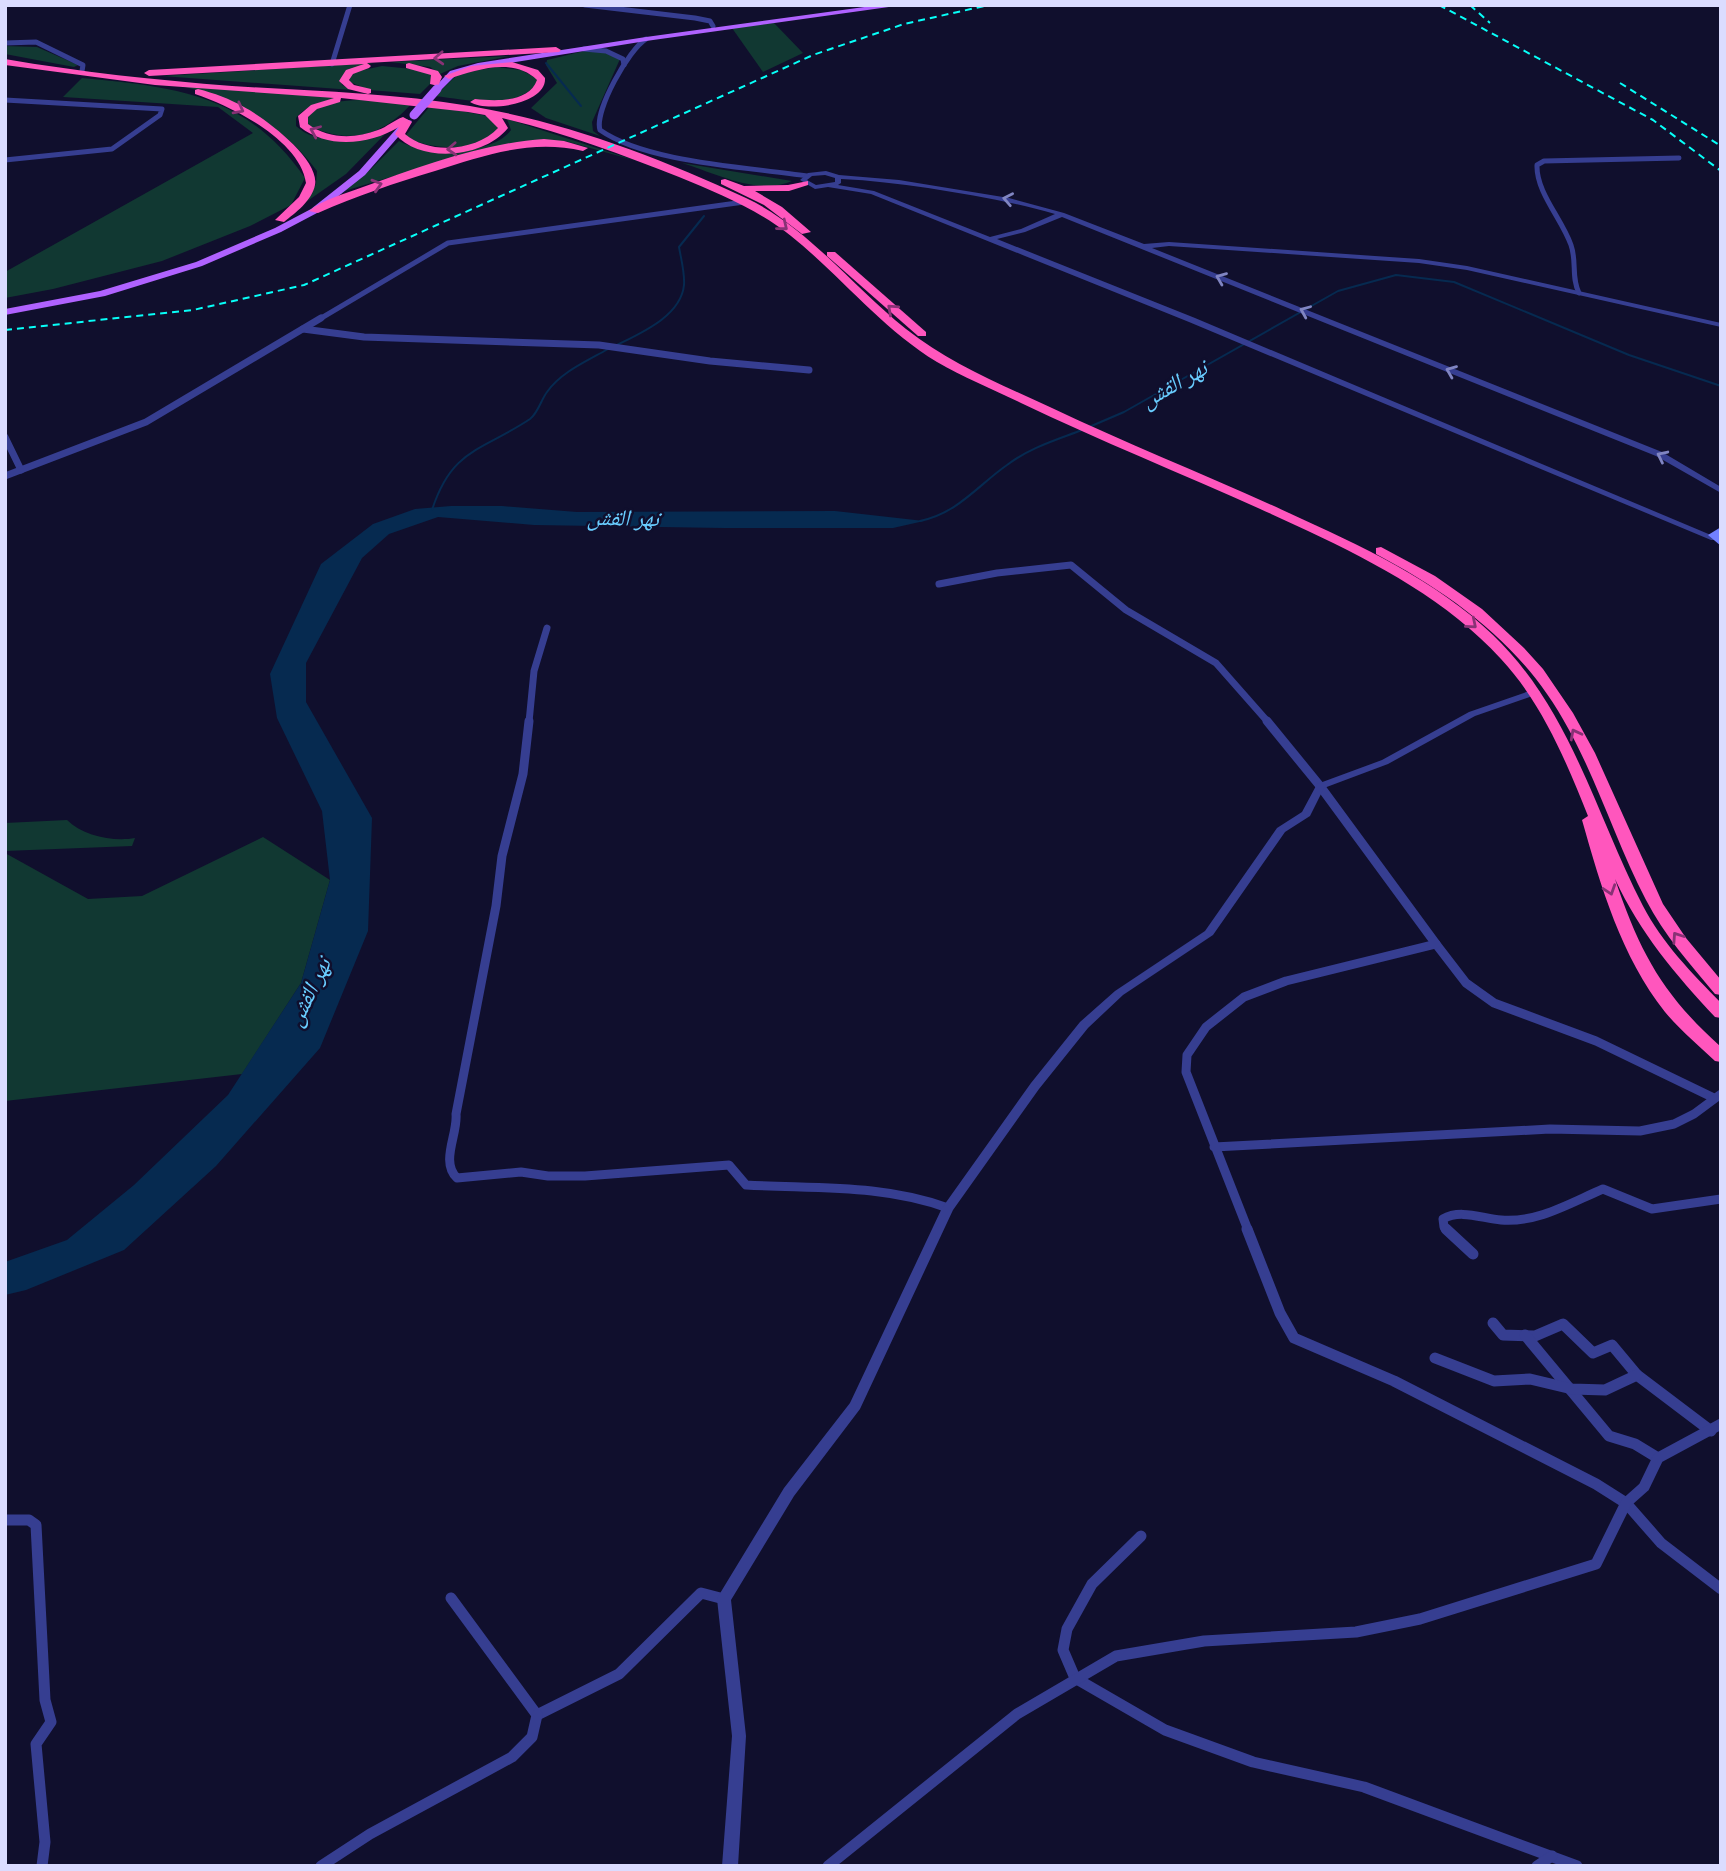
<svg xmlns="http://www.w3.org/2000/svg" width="1726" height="1871" font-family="Signika,'Noto Naskh Arabic',sans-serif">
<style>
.green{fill:#113832}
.water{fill:#062a50}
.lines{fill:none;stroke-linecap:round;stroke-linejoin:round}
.stream{stroke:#062a50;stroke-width:2}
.minor-far3{stroke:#363e91;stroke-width:5}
.minor-far2{stroke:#363e91;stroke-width:7}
.minor-far1{stroke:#363e91;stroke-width:9}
.minor{stroke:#363e91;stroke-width:11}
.tertiary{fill:#363e91;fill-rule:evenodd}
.secondary{fill:#7281ff;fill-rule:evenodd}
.primary{fill:#b062ff;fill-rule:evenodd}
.motorway{fill:#ff56bd;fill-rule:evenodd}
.rail{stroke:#07fff8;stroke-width:2;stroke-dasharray:7 5;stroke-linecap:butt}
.primary-bridge{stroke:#b062ff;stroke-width:9}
.oneway{stroke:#883275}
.oneway2{stroke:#8085c2}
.labels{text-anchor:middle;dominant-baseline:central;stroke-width:5;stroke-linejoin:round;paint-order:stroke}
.water-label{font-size:23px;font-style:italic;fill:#69cdff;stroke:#100f2d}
</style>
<rect width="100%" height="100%" fill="#100f2d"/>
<!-- green -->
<g class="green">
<path d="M 774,23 L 803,53 L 763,72 L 732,28 Z"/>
<path d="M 5,46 L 37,47 L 78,65 L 74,67 L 5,54 Z"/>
<path d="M 588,50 L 603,52 L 620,59 L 592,122 L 593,131 L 600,136 L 546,118 L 531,108 L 557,83 L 546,65 L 547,60 Z"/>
<path d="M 510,56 L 458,66 L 440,74 L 430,67 L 391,62 Z"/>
<path d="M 373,63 L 361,66 L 341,80 L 342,85 L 353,90 L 162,76 Z"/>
<path d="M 382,66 L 422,70 L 431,75 L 433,81 L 420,94 L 369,90 L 350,82 L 350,77 L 354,72 Z"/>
<path d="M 496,67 L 521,70 L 536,78 L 538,83 C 514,111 468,100 435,96 L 458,74 Z"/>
<path d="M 82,78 C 176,87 247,94 305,178 L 291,205 L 250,226 L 162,261 L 53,289 L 5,298 L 5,272 L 253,133 L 218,107 L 63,97 Z"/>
<path d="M 175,85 L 342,98 C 325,101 307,104 296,118 L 296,126 C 319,148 359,136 387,132 L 346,174 L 306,202 L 316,184 L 317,171 C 281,124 233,96 175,85 Z"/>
<path d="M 360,100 L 412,103 C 381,138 347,145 305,124 L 308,114 C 323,103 342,100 360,100 Z"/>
<path d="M 431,105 L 492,117 L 497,121 L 498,130 C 494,133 490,138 486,141 C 469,151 420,149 406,135 Z"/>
<path d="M 507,119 L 637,161 L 565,141 L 528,141 L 477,151 L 341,192 L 370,170 L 399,141 C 424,156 493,156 511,130 Z"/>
<path d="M 682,163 L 792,181 C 758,196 715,173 682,163 Z"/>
<path d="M 67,820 C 83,836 114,842 135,838 L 132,846 L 5,851 L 5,823 Z"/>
<path d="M 263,837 L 330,880 L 301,983 L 242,1074 L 5,1101 L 5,853 L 88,899 L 142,896 Z"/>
</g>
<!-- water -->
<path class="water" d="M 451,506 L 502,506 L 577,512 L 835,511 L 924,521 L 893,528 L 724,528 L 534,525 L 438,517 L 389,534 L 362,558 L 306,663 L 306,702 L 372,818 L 368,931 L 320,1048 L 216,1166 L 124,1250 L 26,1290 L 5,1295 L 5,1262 L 67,1240 L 134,1185 L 228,1095 L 301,983 L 330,880 L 322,811 L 277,718 L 270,674 L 321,564 L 373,524 L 415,509 Z"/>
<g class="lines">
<!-- stream -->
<g class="stream">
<path d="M 546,63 L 581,106"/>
<path d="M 617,345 C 641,333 681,316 684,285 C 685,273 681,259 679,247 L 704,216"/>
<path d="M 1089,427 L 1124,412 L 1338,291 L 1396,275 L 1454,282 L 1629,355 L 1721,386"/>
<path d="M 432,510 C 452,448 482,451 530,419 C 538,413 541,400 547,392 C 561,372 587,361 608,349"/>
<path d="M 920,521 C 958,513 977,486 1007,465 C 1029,448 1056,440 1082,430"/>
</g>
<!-- minor-far3 -->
<g class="minor-far3">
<path d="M 585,5 L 695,18 L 710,21 L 713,26"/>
<path d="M 646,39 C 629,49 594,111 600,130 C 647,163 749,167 807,176"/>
<path d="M 5,43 L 36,42 L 83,65 L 82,71"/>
<path d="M 584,49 L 606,51 L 623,59 L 624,65"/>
<path d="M 332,64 L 350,5"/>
<path d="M 5,100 L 162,109 L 160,115 L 112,149 L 5,160"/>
<path d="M 1579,293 C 1571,277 1577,262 1571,245 C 1562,219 1536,192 1537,165 L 1544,161 L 1679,158"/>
<path d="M 318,320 L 448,243 L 744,202"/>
</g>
<!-- minor-far2 -->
<g class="minor-far2">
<path d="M 303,329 L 364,337 L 599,345 L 710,361 L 809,370"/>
<path d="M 5,437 L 21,470"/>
<path d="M 5,476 L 146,422 L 321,318"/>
<path d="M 939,584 L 997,573 L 1071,565 L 1126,610 L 1216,663 L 1268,722"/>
<path d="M 529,722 L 534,671 L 547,628"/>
</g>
<!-- minor-far1 -->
<g class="minor-far1">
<path d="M 529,721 L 523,774 L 502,856 L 496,906 L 456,1114 C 458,1134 440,1162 457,1178 L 521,1172 L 548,1176 L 585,1176 L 729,1165 L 746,1185 C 815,1189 882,1184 948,1208"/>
<path d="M 1436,944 L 1466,983 L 1494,1003 L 1596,1041 L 1714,1098"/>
<path d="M 1214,1147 L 1550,1129 L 1640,1131 L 1674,1124 L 1694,1114 L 1721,1094"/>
<path d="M 1248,1230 L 1186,1072 L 1187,1055 L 1206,1027 L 1244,997 L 1286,981 L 1436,944 L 1320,786 L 1267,721"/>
<path d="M 1448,1230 L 1444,1227 L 1443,1219 C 1460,1209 1481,1218 1501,1220 C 1538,1223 1570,1203 1603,1189 L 1652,1209 L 1721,1199"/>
</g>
<!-- minor -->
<g class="minor">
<path d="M 1247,1229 L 1280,1313 L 1294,1338 L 1394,1381 L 1596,1484 L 1626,1503 L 1661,1543 L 1721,1589"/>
<path d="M 1446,1229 L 1473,1254"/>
<path d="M 1493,1323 L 1503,1335 L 1535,1336 L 1563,1324 L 1593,1353 L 1612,1345 L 1637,1375 L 1711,1431"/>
<path d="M 1525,1335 L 1609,1436 L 1635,1444 L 1658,1458"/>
<path d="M 1435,1358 L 1494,1381 L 1530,1379 L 1572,1389 L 1605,1390 L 1637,1375"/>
<path d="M 5,1520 L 29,1520 L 36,1525 L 45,1700 L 51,1722 L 36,1744 L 45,1842 L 42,1866"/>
<path d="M 1141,1536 L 1092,1584 L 1067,1629 L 1063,1650 L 1075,1678 L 1165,1730 L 1253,1762 L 1364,1787 L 1577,1866"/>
<path d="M 451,1598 L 537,1715 L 619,1674 L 701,1593 L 724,1599"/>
<path d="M 321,1866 L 370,1834 L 512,1757 L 532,1737 L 537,1715"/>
<path d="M 828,1866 L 1017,1714 L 1116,1656 L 1204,1641 L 1356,1632 L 1420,1619 L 1596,1564 L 1626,1503 L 1644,1487 L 1658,1458 L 1721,1424"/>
<path d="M 1537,1866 L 1552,1856"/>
</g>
<!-- tertiary -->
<g class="tertiary">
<path d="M 826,171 L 839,175 L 899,180 L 1009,198 L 1064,213 L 1144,244 L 1169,242 L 1419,259 L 1467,266 L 1721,323 L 1721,327 L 1467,270 L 1419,263 L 1169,246 L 1152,248 L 1662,452 L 1721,487 L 1721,493 L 1656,456 L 1062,217 L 1025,232 L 997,239 L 1195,318 L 1718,538 L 1717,540 L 1711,540 L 1189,322 L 871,194 L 828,187 L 815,189 L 800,180 L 808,173 ZM 825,175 L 835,178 L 835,182 L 816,185 L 807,180 L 812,176 ZM 841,179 C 870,180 899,184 928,188 C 971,195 1014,202 1055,214 L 1021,229 L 990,237 L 874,191 L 838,185 L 841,183 Z"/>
<path d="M 1535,689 L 1538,690 L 1540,692 L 1538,694 L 1475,716 L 1388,764 L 1324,788 L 1310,816 L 1285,832 L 1213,935 L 1123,995 L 1088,1028 L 1039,1089 L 953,1210 L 860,1409 L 794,1496 L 731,1600 L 746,1736 L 738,1866 L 722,1866 L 732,1736 L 717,1599 L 719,1595 L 784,1488 L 850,1403 L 942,1208 L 1031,1083 L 1080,1022 L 1115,991 L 1205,931 L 1277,828 L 1302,812 L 1317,784 L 1382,760 L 1469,712 Z"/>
</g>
<!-- secondary -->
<path class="secondary" d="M 1721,527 L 1719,535 L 1721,546 L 1708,535 Z"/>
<!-- primary -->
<g class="primary">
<path d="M 879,5 L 903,5 L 646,41 L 479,68 L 456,75 L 440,91 L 433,89 L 450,71 L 478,63 L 646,37 Z"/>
<path d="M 405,119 L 412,121 L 365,175 L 317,213 L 281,232 L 202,266 L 105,296 L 5,315 L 5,309 L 100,291 L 196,262 L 275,228 L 311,209 L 359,171 Z"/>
</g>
<!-- motorway -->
<g class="motorway">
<path d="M 556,47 L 561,50 L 559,52 L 367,63 L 371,66 L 369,68 L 353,74 L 349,80 L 354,85 L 371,89 L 371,93 L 368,94 L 348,89 L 339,81 L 346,70 L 364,64 L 149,76 L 144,73 L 149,70 Z"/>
<path d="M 5,59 C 80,72 156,80 232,86 C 312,91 392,93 470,106 C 565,122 659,157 746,198 C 809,228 852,286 906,329 C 949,363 1002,385 1052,408 C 1130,445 1211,477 1289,513 C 1361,546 1436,580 1493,635 C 1571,710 1595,813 1643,906 C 1662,943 1692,973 1721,1003 L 1721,1018 L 1715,1017 C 1675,974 1640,933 1615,879 C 1640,953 1663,995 1721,1047 L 1721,1062 L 1715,1061 C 1698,1045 1680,1030 1665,1012 C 1621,956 1601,887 1582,820 L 1588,816 C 1566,761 1542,703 1501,659 C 1448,601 1378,564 1308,531 C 1213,486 1115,448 1021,403 C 993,389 964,378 937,362 C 881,328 841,276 791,236 C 757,209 718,193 679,177 C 621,154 562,132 502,118 L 508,128 C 484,158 421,164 395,134 L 399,127 C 369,145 328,149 300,127 L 298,116 L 311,105 L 334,98 L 155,85 L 5,65 ZM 341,98 L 468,112 L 485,115 L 498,128 C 477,151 429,155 405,134 L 412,122 L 403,117 C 394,120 387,127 378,130 C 355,139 328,139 308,124 L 308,117 L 317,109 L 340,102 Z"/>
<path d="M 512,62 L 538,70 L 545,78 C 547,104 487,113 470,102 L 475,99 C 495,101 529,103 537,80 C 513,57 476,70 449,79 L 444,76 L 471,66 Z"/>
<path d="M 409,63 L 438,71 L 442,77 L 438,86 L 430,84 L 431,75 L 406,68 L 406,64 Z"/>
<path d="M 198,89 C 214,93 230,99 244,107 C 265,118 320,159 315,185 C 312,201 295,213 284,222 L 275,220 L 299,197 L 306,183 C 300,140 231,106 195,94 L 195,90 Z"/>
<path d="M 544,139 L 564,141 L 588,148 L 583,151 C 531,139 485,155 435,171 C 395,183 356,196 318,213 L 309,211 C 323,199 345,194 363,187 C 420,167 483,143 544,139 Z"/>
<path d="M 725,179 L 744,186 L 788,185 L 808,181 L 808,185 L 789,191 L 755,191 L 782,207 L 811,232 L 802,234 L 764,205 L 721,184 L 721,180 Z"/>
<path d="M 827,252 L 835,252 L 926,332 L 926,336 L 918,336 L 827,256 Z"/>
<path d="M 1381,547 L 1435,576 L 1482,609 L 1524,648 L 1543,669 L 1573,713 L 1595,753 L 1663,904 L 1686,938 L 1721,980 L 1721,995 L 1715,994 C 1690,964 1664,935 1646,900 C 1611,833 1591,757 1547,694 C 1504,632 1442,589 1376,554 L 1376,548 Z"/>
</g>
<!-- rail -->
<g class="rail">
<path d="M 1439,5 L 1653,120 L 1721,171"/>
<path d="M 1470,5 L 1490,23"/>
<path d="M 1620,83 L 1721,146"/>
<path d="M 5,330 L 193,310 L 304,285 L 813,55 L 904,24 L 989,5"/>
</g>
<!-- primary-bridge -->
<path class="primary-bridge" d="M 414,115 L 437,89"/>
</g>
<!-- one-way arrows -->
<defs><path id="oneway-chevron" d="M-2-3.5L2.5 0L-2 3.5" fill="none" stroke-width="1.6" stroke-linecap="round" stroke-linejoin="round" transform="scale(1.75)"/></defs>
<g class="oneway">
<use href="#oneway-chevron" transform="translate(439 58) rotate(177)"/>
<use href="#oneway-chevron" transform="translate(239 109) rotate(28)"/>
<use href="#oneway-chevron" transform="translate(315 131) rotate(-157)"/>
<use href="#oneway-chevron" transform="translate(452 149) rotate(177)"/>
<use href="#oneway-chevron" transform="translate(377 185) rotate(-17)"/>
<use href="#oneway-chevron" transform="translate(783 226) rotate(39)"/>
<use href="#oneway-chevron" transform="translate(892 309) rotate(-138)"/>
<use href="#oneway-chevron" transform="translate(1472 624) rotate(40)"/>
<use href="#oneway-chevron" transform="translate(1575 734) rotate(-118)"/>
<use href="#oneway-chevron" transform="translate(1610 890) rotate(72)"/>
<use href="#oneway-chevron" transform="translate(1677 937) rotate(-124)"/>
</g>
<g class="oneway2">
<use href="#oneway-chevron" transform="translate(1008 199) rotate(-169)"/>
<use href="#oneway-chevron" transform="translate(1221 278) rotate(-158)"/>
<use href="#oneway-chevron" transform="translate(1305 311) rotate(-157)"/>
<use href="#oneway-chevron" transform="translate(1451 371) rotate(-158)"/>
<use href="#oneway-chevron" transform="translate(1662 456) rotate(-154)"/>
</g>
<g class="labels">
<!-- water labels -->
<g class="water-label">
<text transform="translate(1174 384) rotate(-30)">نهر القش</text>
<text transform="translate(623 518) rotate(1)">نهر القش</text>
<text transform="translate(309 992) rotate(-64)">نهر القش</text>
</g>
</g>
<!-- border -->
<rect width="1726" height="1871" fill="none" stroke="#dbdcff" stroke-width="14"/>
</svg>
